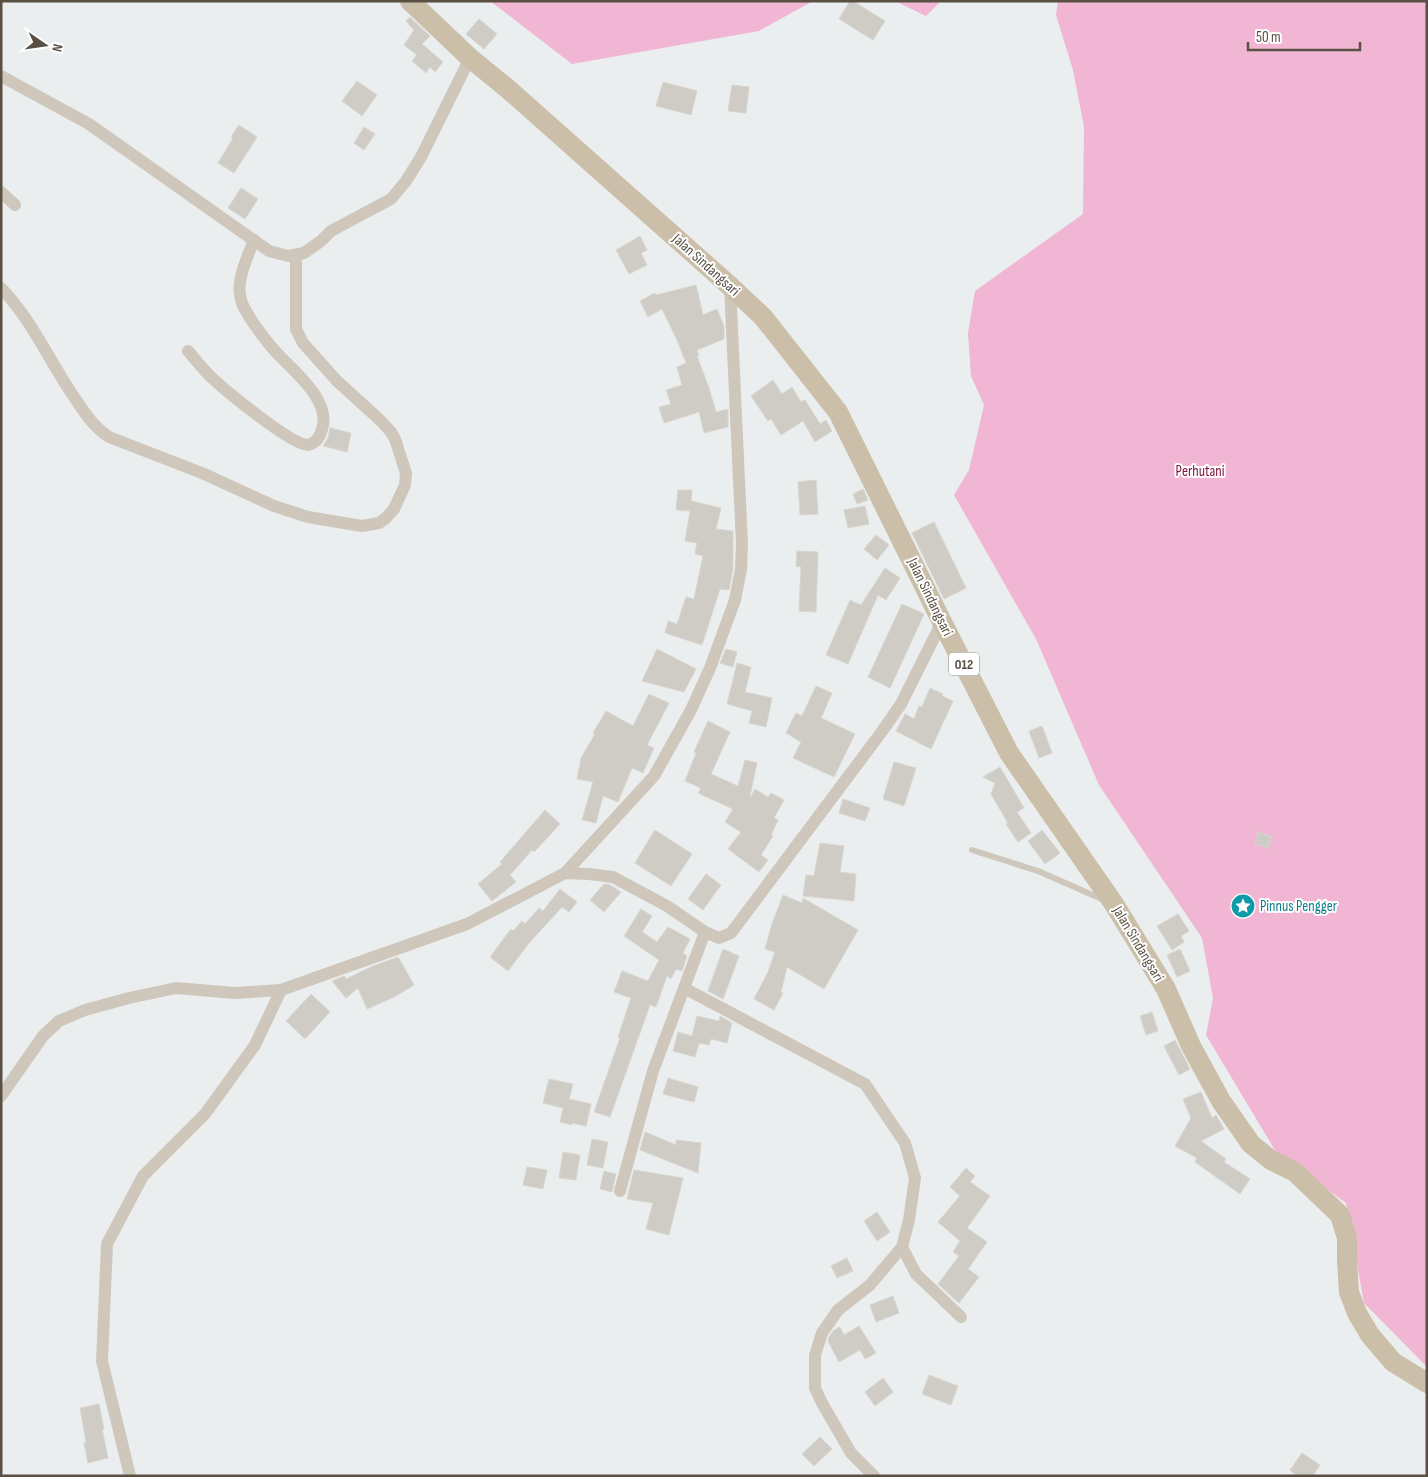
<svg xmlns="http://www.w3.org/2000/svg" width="1428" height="1477" font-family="'Sofia Sans Condensed',sans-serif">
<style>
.green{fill:#f0b6d3}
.building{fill:#cfccc5;stroke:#d8d6cf}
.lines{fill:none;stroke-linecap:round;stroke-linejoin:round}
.lane{stroke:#cfc7bb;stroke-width:6}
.street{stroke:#cfc7bb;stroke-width:12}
.primary{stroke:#ccbfa9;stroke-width:20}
.labels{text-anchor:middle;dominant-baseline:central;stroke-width:4;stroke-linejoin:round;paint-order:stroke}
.shield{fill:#fff;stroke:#8b847b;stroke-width:1}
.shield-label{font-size:14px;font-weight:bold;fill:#595043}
.street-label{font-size:15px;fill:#595043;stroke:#fff}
.park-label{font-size:15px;fill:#7c123b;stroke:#fff}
.culture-label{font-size:15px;fill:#0d838f;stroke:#fff;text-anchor:start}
</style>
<rect width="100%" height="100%" fill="#ebeeef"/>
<!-- green -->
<g class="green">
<path d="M 490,1 L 813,1 L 759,31 L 572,64 Z"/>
<path d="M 895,1 L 941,1 L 926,16 Z"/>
<path d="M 1058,1 L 1427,1 L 1427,1365 L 1425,1365 L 1364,1303 L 1346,1203 L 1276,1152 L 1206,1035 L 1213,998 L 1202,938 L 1099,785 L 1036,639 L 954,495 L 969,470 L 984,405 L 971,376 L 968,333 L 975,291 L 1083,214 L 1084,127 L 1073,70 L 1056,15 Z"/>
</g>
<!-- building -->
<g class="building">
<path d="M 850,1 L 853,1 L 885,21 L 873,40 L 839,19 Z"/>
<path d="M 410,17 L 430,36 L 422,44 L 443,62 L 435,72 L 430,67 L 426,73 L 412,61 L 417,55 L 404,45 L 414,30 L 406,21 Z"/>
<path d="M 479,19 L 497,34 L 484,49 L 466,34 Z"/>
<path d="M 357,81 L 377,95 L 362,116 L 342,101 Z"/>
<path d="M 663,82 L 697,91 L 691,115 L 656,106 Z"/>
<path d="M 732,85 L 749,87 L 746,113 L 728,111 Z"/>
<path d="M 239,125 L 257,137 L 234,173 L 218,163 L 233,138 L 231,137 Z"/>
<path d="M 364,127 L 375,134 L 364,150 L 354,143 Z"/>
<path d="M 241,188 L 258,199 L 245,219 L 228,208 Z"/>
<path d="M 640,236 L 647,250 L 641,253 L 647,265 L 629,274 L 616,250 Z"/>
<path d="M 696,285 L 703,315 L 717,309 L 724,326 L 724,339 L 697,350 L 699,355 L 697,356 L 709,388 L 716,412 L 728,409 L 728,427 L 704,433 L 699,412 L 664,423 L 659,407 L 671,404 L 666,390 L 682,385 L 677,367 L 686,363 L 677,340 L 662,309 L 648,317 L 640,301 L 655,293 L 656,295 Z"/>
<path d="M 773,380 L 782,394 L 792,387 L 801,402 L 805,400 L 820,424 L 826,420 L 832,431 L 815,442 L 803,421 L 781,435 L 771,419 L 768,421 L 751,396 Z"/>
<path d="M 330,428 L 351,433 L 347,452 L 323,446 L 328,438 Z"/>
<path d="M 816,480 L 818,514 L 800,515 L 798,482 Z"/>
<path d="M 863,489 L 868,500 L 857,504 L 853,494 Z"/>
<path d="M 678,490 L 692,490 L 691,501 L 721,508 L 716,529 L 733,531 L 733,568 L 729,590 L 720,589 L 702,645 L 665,633 L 668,621 L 677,624 L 686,597 L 694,599 L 703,556 L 695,554 L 697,543 L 685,541 L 690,511 L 676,510 Z"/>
<path d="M 865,506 L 869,524 L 848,528 L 844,510 Z"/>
<path d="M 934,522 L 966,588 L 944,599 L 912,533 Z"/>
<path d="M 876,535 L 889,545 L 877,560 L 864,549 Z"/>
<path d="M 797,551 L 818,552 L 816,612 L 799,611 L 801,567 L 796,566 Z"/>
<path d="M 885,568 L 900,578 L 886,600 L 878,595 L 848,664 L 826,655 L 850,600 L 861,605 Z"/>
<path d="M 902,604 L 924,614 L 890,688 L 868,677 Z"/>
<path d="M 657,649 L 696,669 L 684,692 L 642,681 Z"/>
<path d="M 726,649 L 737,652 L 733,667 L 720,663 Z"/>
<path d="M 737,663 L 751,667 L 745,692 L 772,698 L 766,727 L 749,723 L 752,711 L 727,704 Z"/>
<path d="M 816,686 L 832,693 L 821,718 L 855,734 L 834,777 L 793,758 L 801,742 L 786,733 L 796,713 L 802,716 Z"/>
<path d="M 930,688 L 943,694 L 942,696 L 953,701 L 931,749 L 896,731 L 905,714 L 914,719 L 919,706 L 922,707 Z"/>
<path d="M 649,694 L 669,703 L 647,745 L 654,748 L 643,773 L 632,768 L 618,802 L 603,796 L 596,823 L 582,820 L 593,782 L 577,779 L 581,758 L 595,734 L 593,733 L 606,711 L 633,726 Z"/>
<path d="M 708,721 L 730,732 L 711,774 L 738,786 L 745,760 L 757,763 L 750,796 L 751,797 L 755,789 L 768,797 L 771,793 L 784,800 L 774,818 L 778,820 L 771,835 L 773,836 L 761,855 L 768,860 L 759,872 L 728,849 L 741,832 L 725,822 L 733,809 L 698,793 L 701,788 L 685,781 L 696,753 L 694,752 Z"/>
<path d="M 1042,726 L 1052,753 L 1039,758 L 1029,731 Z"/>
<path d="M 894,762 L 916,768 L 904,806 L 883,799 Z"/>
<path d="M 1000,767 L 1024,808 L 1017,812 L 1031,833 L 1018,842 L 1006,824 L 1008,823 L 991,794 L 995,783 L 983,777 Z"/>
<path d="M 843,799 L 870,808 L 865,821 L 839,813 Z"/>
<path d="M 545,810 L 560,824 L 534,852 L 532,850 L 510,875 L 516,882 L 492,901 L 478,884 L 502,864 L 500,862 Z"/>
<path d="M 655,830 L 692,854 L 671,886 L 635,863 Z"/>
<path d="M 1042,830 L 1060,853 L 1045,864 L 1028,841 Z"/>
<path d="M 1258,832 L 1272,837 L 1268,848 L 1255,844 Z"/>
<path d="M 820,843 L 844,846 L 840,872 L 856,874 L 854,901 L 803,896 L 806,875 L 814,876 Z"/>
<path d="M 706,874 L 721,885 L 703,910 L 688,899 Z"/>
<path d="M 604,884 L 610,885 L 621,892 L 604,912 L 590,900 Z"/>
<path d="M 560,889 L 577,902 L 569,912 L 562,907 L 529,943 L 508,971 L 490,957 L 511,929 L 513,931 L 522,921 L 525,924 L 539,908 L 543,911 Z"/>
<path d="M 783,895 L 802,903 L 803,898 L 858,930 L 824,989 L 787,967 L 781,992 L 783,993 L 774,1010 L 754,999 L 768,972 L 775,952 L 765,949 L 772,924 Z"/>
<path d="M 641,909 L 652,916 L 642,932 L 657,942 L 668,927 L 690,939 L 683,953 L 687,956 L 682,971 L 676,969 L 671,979 L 667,976 L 656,1007 L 650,1005 L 610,1117 L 594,1112 L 620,1038 L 618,1037 L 631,998 L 614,992 L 622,971 L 648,981 L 659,960 L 624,936 Z"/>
<path d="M 1178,914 L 1189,931 L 1181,936 L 1184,942 L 1172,950 L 1157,926 Z"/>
<path d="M 723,949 L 739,956 L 723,999 L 708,991 Z"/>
<path d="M 1180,949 L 1190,971 L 1177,977 L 1167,955 Z"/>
<path d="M 398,957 L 414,985 L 394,997 L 367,1009 L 358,988 L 346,998 L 332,981 L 344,976 L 346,979 L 373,966 Z"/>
<path d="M 311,994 L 330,1012 L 305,1039 L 286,1021 Z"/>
<path d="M 1152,1012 L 1158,1031 L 1146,1035 L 1140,1016 Z"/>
<path d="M 697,1016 L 719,1021 L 720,1016 L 732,1023 L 727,1043 L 711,1039 L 709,1045 L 699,1043 L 695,1057 L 673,1051 L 678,1032 L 692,1036 Z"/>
<path d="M 1175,1040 L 1190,1069 L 1179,1075 L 1164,1046 Z"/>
<path d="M 668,1078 L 698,1087 L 694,1102 L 663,1094 Z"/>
<path d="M 549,1079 L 573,1084 L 569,1099 L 591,1104 L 586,1126 L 572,1123 L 572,1125 L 560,1122 L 563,1108 L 543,1103 Z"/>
<path d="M 1201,1092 L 1212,1118 L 1216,1115 L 1224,1129 L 1201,1141 L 1226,1159 L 1224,1162 L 1250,1179 L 1240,1194 L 1195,1162 L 1197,1158 L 1175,1146 L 1191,1118 L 1183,1099 Z"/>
<path d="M 645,1132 L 676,1145 L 676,1140 L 701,1143 L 698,1173 L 640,1150 Z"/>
<path d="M 592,1139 L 608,1142 L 603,1168 L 587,1165 Z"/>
<path d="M 563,1152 L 580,1155 L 576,1180 L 559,1178 Z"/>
<path d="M 527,1167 L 547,1170 L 543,1189 L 523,1185 Z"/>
<path d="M 966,1168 L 975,1176 L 970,1182 L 990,1196 L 967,1228 L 987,1242 L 968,1269 L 979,1277 L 959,1303 L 938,1284 L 959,1256 L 953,1252 L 960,1241 L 938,1222 L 960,1196 L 950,1187 Z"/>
<path d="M 634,1170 L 683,1178 L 669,1235 L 646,1229 L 653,1203 L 627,1199 Z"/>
<path d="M 604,1171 L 616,1174 L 612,1192 L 600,1189 Z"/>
<path d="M 877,1212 L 890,1232 L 877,1241 L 864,1221 Z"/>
<path d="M 847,1258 L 853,1271 L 837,1278 L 831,1266 Z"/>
<path d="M 893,1296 L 899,1313 L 876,1322 L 870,1305 Z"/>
<path d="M 859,1326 L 876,1353 L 865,1359 L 860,1350 L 839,1362 L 828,1341 L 829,1337 L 834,1330 L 840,1327 L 844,1335 Z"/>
<path d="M 929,1375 L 958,1386 L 951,1405 L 922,1394 Z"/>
<path d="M 883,1378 L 893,1392 L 875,1406 L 865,1392 Z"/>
<path d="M 99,1404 L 104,1429 L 102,1429 L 108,1458 L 88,1463 L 84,1443 L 86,1442 L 80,1408 Z"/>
<path d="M 820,1437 L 832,1449 L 814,1466 L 802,1454 Z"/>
<path d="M 1302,1453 L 1320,1465 L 1313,1476 L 1297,1476 L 1290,1470 Z"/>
</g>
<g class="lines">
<!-- lane -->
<path class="lane" d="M 972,850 L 1038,871 L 1104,900"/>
<!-- street -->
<g class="street">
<path d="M 1,76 L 89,124 L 269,251 L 288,256 L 304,253 L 321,241 L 331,231 L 391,199 L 406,181 L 421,157 L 470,58"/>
<path d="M 1,192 L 15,205"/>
<path d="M 1,288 C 31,319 48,358 72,394 C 83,410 92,426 109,437 L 202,473 L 274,506 L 308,517 L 362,526 L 379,523 L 386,518 L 394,509 L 405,485 L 406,473 L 395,439 L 391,432 L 380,420 L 337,381 L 303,343 L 296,329 L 296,255"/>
<path d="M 188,351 C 195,359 201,367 208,374 C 222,388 291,445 308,445 C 316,443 320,438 322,429 C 332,400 292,370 275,351 C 266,341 247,316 242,303 C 234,283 247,259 254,240"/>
<path d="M 565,873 L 654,776 L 691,710 L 710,668 L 735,600 L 741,569 L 742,544 L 730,286"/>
<path d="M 684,988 L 865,1084 L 905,1143 L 915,1178 L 909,1220 L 902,1247 L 870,1285 L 838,1310 L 822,1333 L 815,1355 L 815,1388 L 822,1403 L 851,1453 L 874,1476"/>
<path d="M 1,1096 L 43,1036 L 59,1021 L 85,1010 L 129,998 L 176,988 L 235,993 L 281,990 L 467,924 L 565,873 L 589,874 L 613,877 L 667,906 L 705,932 L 719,938 L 731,933 L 883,730 L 901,704 L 942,622"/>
<path d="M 620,1191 L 653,1071 L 705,932"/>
<path d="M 902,1247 L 916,1274 L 961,1317"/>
<path d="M 130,1476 L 102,1361 L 107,1244 L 143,1176 L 205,1114 L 255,1045 L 281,990"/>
</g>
<!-- primary -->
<path class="primary" d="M 410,1 L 470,58 L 508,89 L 730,286 L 763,317 L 838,412 L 942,622 L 1009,753 L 1114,904 L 1166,989 L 1191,1046 L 1221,1101 L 1251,1144 L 1271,1160 L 1295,1172 L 1340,1215 L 1347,1238 L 1347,1261 L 1349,1292 L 1357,1313 L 1370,1335 L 1393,1362 L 1427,1383"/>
</g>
<!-- icons -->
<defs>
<symbol id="sight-disc" viewBox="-11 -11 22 22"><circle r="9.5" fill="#0f9aa8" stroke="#fff"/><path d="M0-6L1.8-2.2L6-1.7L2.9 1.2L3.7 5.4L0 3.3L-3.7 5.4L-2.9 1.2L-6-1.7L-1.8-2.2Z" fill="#fff"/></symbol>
</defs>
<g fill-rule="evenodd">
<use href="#sight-disc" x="1229" y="892" width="28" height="28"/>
</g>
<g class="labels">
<!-- shield labels -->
<rect class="shield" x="949" y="652.5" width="30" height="23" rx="4"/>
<g class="shield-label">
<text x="964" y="664">012</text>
</g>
<!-- street labels -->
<g class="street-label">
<text transform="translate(706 265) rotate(42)">Jalan Sindangsari</text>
<text transform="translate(930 597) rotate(64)">Jalan Sindangsari</text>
<text transform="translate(1138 944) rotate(59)">Jalan Sindangsari</text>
</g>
<!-- park labels -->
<g class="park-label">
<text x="1200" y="471">Perhutani</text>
</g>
<!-- culture labels -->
<g class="culture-label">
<text x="1260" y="906">Pinnus Pengger</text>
</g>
</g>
<!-- border -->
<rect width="1428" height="1477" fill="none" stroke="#595043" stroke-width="5"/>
<!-- north arrow -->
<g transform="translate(45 45) rotate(103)" stroke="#ffffff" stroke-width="4" paint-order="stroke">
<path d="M0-4L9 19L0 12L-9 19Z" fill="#595043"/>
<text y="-8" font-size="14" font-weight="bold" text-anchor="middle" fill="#595043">N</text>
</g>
<!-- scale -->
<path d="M1248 42v8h112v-8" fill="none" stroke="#595043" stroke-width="2.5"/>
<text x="1256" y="42" font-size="15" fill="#595043" stroke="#ffffff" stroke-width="4" paint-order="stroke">50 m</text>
</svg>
